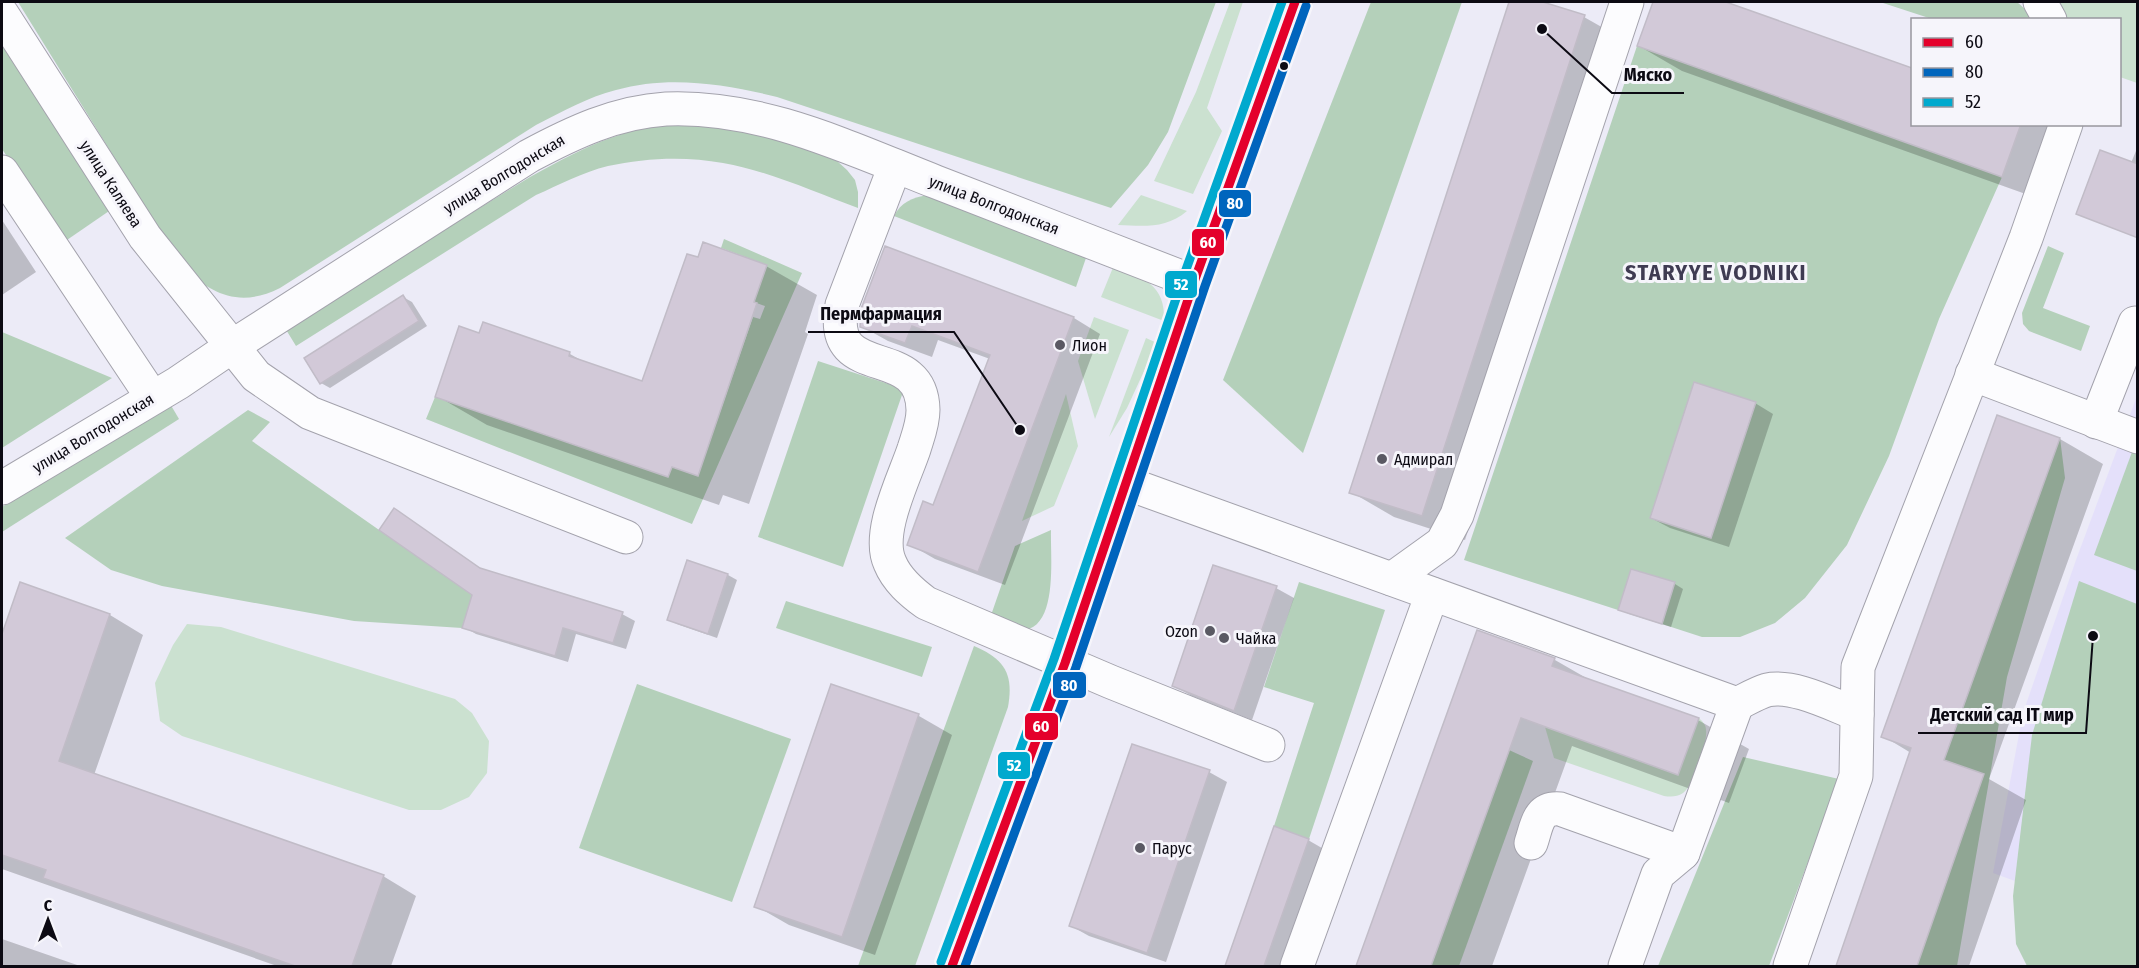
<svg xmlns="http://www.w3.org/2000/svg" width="2139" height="968" font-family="'Fira Sans Condensed',sans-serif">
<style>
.built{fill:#e4e0fa}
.green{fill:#cbe1d0}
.forest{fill:#b4d0ba}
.shadow{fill:#0003}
.building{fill:#d2c9d8;stroke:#c1bcc7;stroke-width:1.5}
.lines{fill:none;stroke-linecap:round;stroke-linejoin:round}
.minor-casing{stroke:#a3a2ac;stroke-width:35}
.major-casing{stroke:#a3a2ac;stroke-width:35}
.minor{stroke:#fcfcfe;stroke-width:33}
.major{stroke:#fcfcfe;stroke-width:33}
.bus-1-casing{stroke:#f6f5fb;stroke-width:14}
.bus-2-casing{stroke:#f6f5fb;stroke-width:14}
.bus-3-casing{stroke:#f6f5fb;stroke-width:14}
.bus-1{stroke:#e4002b;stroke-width:9}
.bus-2{stroke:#0065bd;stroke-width:9}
.bus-3{stroke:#00a9ce;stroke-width:9}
.bus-dot{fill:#0c0a13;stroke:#f6f5fb;stroke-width:2}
.poi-dot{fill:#5a5963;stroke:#f6f5fb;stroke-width:2}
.labels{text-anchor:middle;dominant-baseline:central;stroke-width:6;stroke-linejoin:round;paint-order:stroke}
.street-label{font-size:16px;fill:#0c0a13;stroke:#f6f5fb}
.poi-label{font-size:16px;fill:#0c0a13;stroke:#f6f5fb;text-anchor:start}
.district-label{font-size:22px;font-weight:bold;letter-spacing:1.5px;fill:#3f3b52;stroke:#f6f5fb}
.leader{fill:none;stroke:#0c0a13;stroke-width:2}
.callout-dot{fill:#0c0a13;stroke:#f6f5fb;stroke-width:2}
.callout-label{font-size:18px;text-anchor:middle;font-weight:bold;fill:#0c0a13;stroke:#f6f5fb;stroke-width:6;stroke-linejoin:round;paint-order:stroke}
.line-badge{stroke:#f6f5fb;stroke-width:2}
.badge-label{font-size:16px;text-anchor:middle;font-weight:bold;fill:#fff}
</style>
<rect width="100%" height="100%" fill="#ecebf7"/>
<!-- built -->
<path class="built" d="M 2137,396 L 2137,926 L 1993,873 L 2023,713 L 2076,560 Z"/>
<!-- green -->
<g class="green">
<path d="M 1230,2 L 1243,2 L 1207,108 L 1222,131 L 1193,194 L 1154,181 L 1196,92 Z"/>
<path d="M 2051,2 L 2137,2 L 2137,83 L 2120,77 L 2120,20 L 2059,19 Z"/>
<path d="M 1141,195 L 1187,211 C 1166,229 1144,226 1118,225 Z"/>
<path d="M 1114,265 C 1142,278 1166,284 1164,321 L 1101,297 Z"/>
<path d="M 1094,317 L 1129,330 L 1095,419 L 1078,361 Z"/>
<path d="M 1146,338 L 1157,343 L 1127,408 L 1109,437 Z"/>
<path d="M 1066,394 L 1078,446 L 1054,506 L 1022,521 Z"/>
<path d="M 187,624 L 221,627 L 455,699 L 472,713 L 489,741 L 487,773 L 469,797 L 441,810 L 409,810 L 182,736 L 160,721 L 155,683 L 173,645 Z"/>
<path d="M 1699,718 C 1703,722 1706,725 1706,730 C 1708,742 1693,787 1683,793 C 1677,797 1671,797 1664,796 L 1554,758 L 1545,727 L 1678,775 Z"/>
</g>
<!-- forest -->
<g class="forest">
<path d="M 18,2 L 1216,2 L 1168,132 L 1148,165 L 1111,208 L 777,97 C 725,84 669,75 616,90 C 588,97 562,112 536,125 L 280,288 C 240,308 213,295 182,267 Z"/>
<path d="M 1371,2 L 1462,2 L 1303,453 L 1223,380 Z"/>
<path d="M 1880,2 L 2017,2 L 2025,9 L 2031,19 L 1932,19 Z"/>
<path d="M 2,43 L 112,209 L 64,242 L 2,149 Z"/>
<path d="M 1637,46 L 2002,177 L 1939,319 L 1889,456 L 1847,545 L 1805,598 L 1775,623 L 1740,637 L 1702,637 L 1662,624 L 1675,582 L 1631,569 L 1618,610 L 1464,560 Z"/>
<path d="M 699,122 L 767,135 L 837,161 L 847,170 L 855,180 L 858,192 L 858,208 C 814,192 769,171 723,163 C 685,156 645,158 608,166 C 583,172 559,185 536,195 L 296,346 L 285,328 L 530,177 C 590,144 629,124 699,122 Z"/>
<path d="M 927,195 L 1086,258 L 1076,287 L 894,216 C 901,202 912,198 927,195 Z"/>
<path d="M 724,239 L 802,273 L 692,524 L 426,419 L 435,397 L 668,476 L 672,467 L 698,476 L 753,317 L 760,319 L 765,306 L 754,302 L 767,265 L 721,248 Z"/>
<path d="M 2048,246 L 2064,253 L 2043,308 L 2090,326 L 2081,351 L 2029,331 L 2023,324 L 2022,313 Z"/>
<path d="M 2,332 L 112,378 L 2,448 Z"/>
<path d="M 818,361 L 904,389 L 843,567 L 758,537 Z"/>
<path d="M 169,402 L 179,419 L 2,532 L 2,507 Z"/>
<path d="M 248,410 L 270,422 L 252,441 L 472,595 L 462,628 L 354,621 L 162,586 L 111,570 L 65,538 Z"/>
<path d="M 2060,438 L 2065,478 L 2007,677 L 1957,966 L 1917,966 L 1984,774 L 1944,760 Z"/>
<path d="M 2132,452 L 2137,454 L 2137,571 L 2094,555 Z"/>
<path d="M 1051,530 C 1050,557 1060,637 1015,630 C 1007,628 997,623 989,621 L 1015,546 Z"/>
<path d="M 2079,581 L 2137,604 L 2137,966 L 2027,966 L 2016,944 L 2013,896 L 2032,735 Z"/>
<path d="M 1299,582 L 1385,610 L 1309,839 L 1274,826 L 1314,703 L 1264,687 Z"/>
<path d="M 786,601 L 932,647 L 922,677 L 776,628 Z"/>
<path d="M 974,646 C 1004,659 1014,673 1008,707 L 915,966 L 858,966 Z"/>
<path d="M 637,684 L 791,739 L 732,902 L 579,848 Z"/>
<path d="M 1509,750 L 1533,761 L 1459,966 L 1431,966 Z"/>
<path d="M 1743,757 L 1839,779 L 1769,966 L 1658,966 Z"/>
</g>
<!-- shadow -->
<g class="shadow">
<path d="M 1510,2 L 1538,2 L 1584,17 L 1628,42 L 1465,540 L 1394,517 L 1351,492 Z"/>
<path d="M 1655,2 L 1721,2 L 1912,70 L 1912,124 L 2050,124 L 2045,201 L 1682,71 L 1639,46 Z"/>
<path d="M 2138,146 L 2138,238 L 2077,214 L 2131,163 Z"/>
<path d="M 2,220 L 36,272 L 2,295 Z"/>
<path d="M 885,248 L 1074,318 L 1100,334 L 1005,585 L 935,559 L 909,544 L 934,507 L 990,359 L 938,340 L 932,357 L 888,341 L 861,326 Z"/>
<path d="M 699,259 L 766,266 L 817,295 L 805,332 L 808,334 L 749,504 L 723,495 L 719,505 L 487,425 L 437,396 L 480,335 L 484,324 L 570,354 L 586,363 L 643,383 Z"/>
<path d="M 403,297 L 412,302 L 427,326 L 330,388 L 321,383 Z"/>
<path d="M 1755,403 L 1773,414 L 1729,547 L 1670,528 L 1651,518 Z"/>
<path d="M 1998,417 L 2060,439 L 2103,464 L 1989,779 L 2026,800 L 1969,966 L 1837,966 L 1911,753 L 1883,736 Z"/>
<path d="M 394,510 L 484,571 L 622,614 L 635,621 L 626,649 L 576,634 L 568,662 L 476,634 L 464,627 L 474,594 Z"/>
<path d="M 688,562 L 728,575 L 737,580 L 717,638 L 677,624 L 668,619 Z"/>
<path d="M 1632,570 L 1675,584 L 1683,589 L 1671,627 L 1629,614 L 1620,609 Z"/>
<path d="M 20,584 L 110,615 L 143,635 L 94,775 L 383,876 L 416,896 L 391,966 L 277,966 L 2,869 L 2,638 Z"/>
<path d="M 1276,588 L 1294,598 L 1252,720 L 1192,696 L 1174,686 Z"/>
<path d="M 1478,632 L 1555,660 L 1595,683 L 1698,720 L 1749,749 L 1729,803 L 1572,746 L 1492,966 L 1357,966 Z"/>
<path d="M 832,686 L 919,716 L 952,735 L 875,955 L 789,925 L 756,906 Z"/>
<path d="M 1209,772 L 1227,782 L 1166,962 L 1089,936 L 1071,926 Z"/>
<path d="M 1274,828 L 1308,840 L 1334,855 L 1295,966 L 1226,966 Z"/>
<path d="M 2,939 L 80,966 L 2,966 Z"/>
</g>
<!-- building -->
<g class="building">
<path d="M 1509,2 L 1543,2 L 1585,15 L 1422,516 L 1349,493 Z"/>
<path d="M 1653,2 L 1726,2 L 1912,68 L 1912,124 L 2021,124 L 2002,177 L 1637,46 Z"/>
<path d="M 2100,150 L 2138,164 L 2138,238 L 2076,214 Z"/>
<path d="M 703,242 L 767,265 L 754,302 L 757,303 L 698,476 L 672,467 L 668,477 L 435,397 L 459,326 L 479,333 L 483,322 L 570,352 L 569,356 L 642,381 L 687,254 L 698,257 Z"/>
<path d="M 885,246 L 1074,317 L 978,572 L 907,545 L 923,501 L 933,505 L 990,355 L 912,326 L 905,343 L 860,327 L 861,309 Z"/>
<path d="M 403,295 L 419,321 L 320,384 L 304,358 Z"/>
<path d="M 1694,382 L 1756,402 L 1711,538 L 1650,518 Z"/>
<path d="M 1997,415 L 2060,438 L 1944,760 L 1984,774 L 1917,966 L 1836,966 L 1911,748 L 1881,737 Z"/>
<path d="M 394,508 L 480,568 L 623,612 L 613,643 L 563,628 L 555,656 L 462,628 L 472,595 L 379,530 Z"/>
<path d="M 687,560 L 728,574 L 708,634 L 667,620 Z"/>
<path d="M 1213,565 L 1277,586 L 1234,711 L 1172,686 Z"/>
<path d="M 1631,569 L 1675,582 L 1662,624 L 1618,610 Z"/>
<path d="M 20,582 L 110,614 L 59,761 L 384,875 L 352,966 L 295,966 L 43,878 L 46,870 L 2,855 L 2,634 Z"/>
<path d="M 1477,630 L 1555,658 L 1552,666 L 1699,718 L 1678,775 L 1521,718 L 1431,966 L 1356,966 Z"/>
<path d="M 831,684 L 919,714 L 842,937 L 754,907 Z"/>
<path d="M 1132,744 L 1210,770 L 1147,953 L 1069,926 Z"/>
<path d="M 1274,826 L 1309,839 L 1264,966 L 1225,966 Z"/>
</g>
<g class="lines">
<defs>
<g id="minor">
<path d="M 2040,2 L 2050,20"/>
<path d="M 2,14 L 145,237 L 256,376 L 310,413 L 626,537"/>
<path d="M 895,166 L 842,305 C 826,386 922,339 923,410 C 923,424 918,436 914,449 C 904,479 876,533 890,563 C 897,580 911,592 926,603 L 1111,682 L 1268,745"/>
<path d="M 2,172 L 152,397"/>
<path d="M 1972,374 L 2138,437"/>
<path d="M 2096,422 L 2135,323 L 2138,324"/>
<path d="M 1126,483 L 1737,704 L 1683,853 L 1658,874 L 1625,966"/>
<path d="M 2,488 L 178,383 L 231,347 L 529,156 C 572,133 616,112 666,109 C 761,105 849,148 936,182 C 1022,215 1108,249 1194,282"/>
<path d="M 1392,579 L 1442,543 L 1457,515 L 1627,2"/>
<path d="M 1737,704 C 1747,699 1757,693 1767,690 C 1793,684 1833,705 1857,714"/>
<path d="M 1531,843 C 1537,826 1537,807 1560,809 L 1683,853"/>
<path d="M 1297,966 L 1432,594"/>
<path d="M 1790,966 L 1856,776 L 1858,667 L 2026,238 L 2066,124"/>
</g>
<path id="major" d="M 952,966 L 1065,663 L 1194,282 L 1295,2"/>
</defs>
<!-- minor casing -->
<use href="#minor" class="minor-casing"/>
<!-- major casing -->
<use href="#major" class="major-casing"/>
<!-- minor -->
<use href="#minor" class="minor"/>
<!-- major -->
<use href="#major" class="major"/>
<defs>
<path id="bus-1" d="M 952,966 L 1065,663 L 1194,282 L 1295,2"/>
<path id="bus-2" d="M 965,966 L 1076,667 L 1205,286 L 1306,6"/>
<path id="bus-3" d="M 941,962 L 1054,659 L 1183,278 L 1282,2"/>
</defs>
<!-- bus-1 casing -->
<use href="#bus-1" class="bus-1-casing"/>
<!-- bus-2 casing -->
<use href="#bus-2" class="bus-2-casing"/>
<!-- bus-3 casing -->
<use href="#bus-3" class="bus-3-casing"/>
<!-- bus-1 -->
<use href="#bus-1" class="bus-1"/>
<!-- bus-2 -->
<use href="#bus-2" class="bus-2"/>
<!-- bus-3 -->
<use href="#bus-3" class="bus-3"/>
</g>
<!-- markers -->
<circle class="bus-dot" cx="1284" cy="66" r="5"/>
<g class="poi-dot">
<circle cx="1060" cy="345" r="6"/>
<circle cx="1382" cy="459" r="6"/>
<circle cx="1210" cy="631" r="6"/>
<circle cx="1224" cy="638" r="6"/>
<circle cx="1140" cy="848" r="6"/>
</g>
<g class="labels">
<!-- street labels -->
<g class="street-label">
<text transform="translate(504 174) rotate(-31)">улица Волгодонская</text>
<text transform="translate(111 184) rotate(57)">улица Каляева</text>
<text transform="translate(994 205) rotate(21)">улица Волгодонская</text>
<text transform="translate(93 433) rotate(-31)">улица Волгодонская</text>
</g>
<!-- poi labels -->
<g class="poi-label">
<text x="1072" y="345">Лион</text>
<text x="1394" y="459">Адмирал</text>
<text x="1198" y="631" text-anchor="end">Ozon</text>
<text x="1236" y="638">Чайка</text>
<text x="1152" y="848">Парус</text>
</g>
<!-- district labels -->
<g class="district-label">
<text x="1716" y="272">STARYYE VODNIKI</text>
</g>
</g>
<!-- callouts -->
<path class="leader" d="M1542 29L1612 93H1684M1020 430L954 332H808M2093 636L2086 733H1918"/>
<g class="callout-dot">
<circle cx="1542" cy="29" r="6"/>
<circle cx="1020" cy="430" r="6"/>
<circle cx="2093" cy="636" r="6"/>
</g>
<g class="callout-label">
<text x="1648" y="81">Мяско</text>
<text x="881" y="320">Пермфармация</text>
<text x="2002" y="721">Детский сад IT мир</text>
</g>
<g class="line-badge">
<rect x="1218" y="189" width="34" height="29" rx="6" fill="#0065bd"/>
<rect x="1191" y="228" width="34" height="29" rx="6" fill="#e4002b"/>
<rect x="1164" y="270" width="34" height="29" rx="6" fill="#00a9ce"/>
<rect x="1052" y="671" width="35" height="28" rx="6" fill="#0065bd"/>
<rect x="1024" y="712" width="35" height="29" rx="6" fill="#e4002b"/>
<rect x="997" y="751" width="34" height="29" rx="6" fill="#00a9ce"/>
</g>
<g class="badge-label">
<text x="1235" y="209">80</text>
<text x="1208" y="248">60</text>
<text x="1181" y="290">52</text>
<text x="1069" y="691">80</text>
<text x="1041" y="732">60</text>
<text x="1014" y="771">52</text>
</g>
<!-- border -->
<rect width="2139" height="968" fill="none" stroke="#0c0a13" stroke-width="6"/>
<!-- legend -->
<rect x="1911" y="18" width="210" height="108" fill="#f6f5fb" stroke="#98979e" stroke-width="1.5"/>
<rect x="1923" y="38" width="30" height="9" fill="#e4002b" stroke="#98979e" stroke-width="1.5"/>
<text x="1965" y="48" font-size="18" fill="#0c0a13">60</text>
<rect x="1923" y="68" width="30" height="9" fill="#0065bd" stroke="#98979e" stroke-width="1.5"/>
<text x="1965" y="78" font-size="18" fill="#0c0a13">80</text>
<rect x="1923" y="98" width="30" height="9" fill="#00a9ce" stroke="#98979e" stroke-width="1.5"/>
<text x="1965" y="108" font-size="18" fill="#0c0a13">52</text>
<!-- north arrow -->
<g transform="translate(48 920)" stroke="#f6f5fb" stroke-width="4.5" paint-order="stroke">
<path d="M0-4.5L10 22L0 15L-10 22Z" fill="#0c0a13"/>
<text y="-9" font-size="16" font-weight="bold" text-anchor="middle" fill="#0c0a13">С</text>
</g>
</svg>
